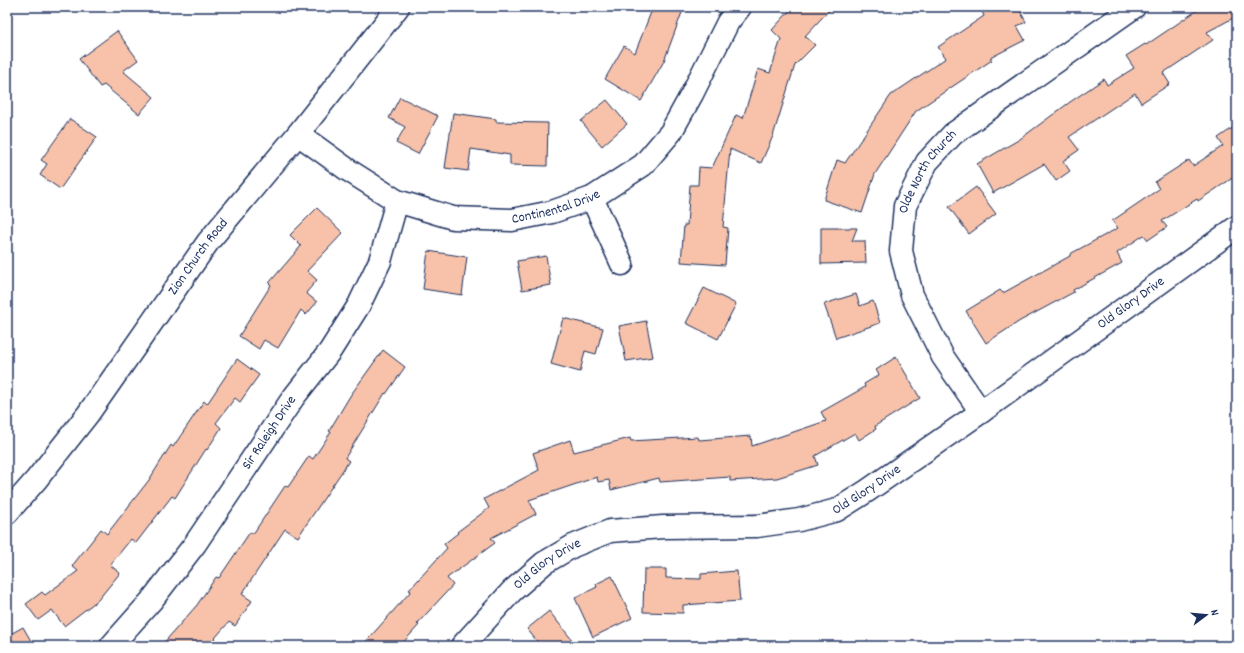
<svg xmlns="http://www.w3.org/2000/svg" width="1244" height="653" font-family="Dekko,sans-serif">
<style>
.building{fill:#f7c2a9;stroke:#1b2f5e}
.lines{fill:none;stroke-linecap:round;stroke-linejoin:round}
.minor-casing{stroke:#1b2f5e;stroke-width:25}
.minor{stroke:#fff;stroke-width:22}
.labels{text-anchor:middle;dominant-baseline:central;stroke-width:4;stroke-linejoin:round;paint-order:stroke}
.street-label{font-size:14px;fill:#1b2f5e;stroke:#fff}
</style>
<rect width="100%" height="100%" fill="#fff"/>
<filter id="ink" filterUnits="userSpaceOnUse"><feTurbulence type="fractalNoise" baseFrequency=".025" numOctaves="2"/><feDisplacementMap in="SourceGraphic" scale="8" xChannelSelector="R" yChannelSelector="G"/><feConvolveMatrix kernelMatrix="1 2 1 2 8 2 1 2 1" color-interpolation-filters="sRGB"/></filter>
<g filter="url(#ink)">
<!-- building -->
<g class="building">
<path d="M 653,7 L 684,7 L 664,61 L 641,101 L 605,79 L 624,46 L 635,53 Z"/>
<path d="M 793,7 L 832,7 L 805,36 L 815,45 L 795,65 L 773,136 L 761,163 L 730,149 L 723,227 L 728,228 L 725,265 L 681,262 L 684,225 L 687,225 L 690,185 L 698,185 L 699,167 L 712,168 L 736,115 L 743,118 L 758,69 L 770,73 L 781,39 L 772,30 Z"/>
<path d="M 980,7 L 1018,7 L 1026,22 L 1017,26 L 1025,40 L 990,58 L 992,60 L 916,111 L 875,174 L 862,213 L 824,200 L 837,160 L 845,163 L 891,95 L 946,58 L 938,47 L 984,16 Z"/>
<path d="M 1202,7 L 1237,7 L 1237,16 L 1207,32 L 1213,40 L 1163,73 L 1170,84 L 1141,103 L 1135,93 L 1069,137 L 1079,150 L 1063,161 L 1070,171 L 1056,181 L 1044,164 L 993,193 L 977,164 L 1020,139 L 1070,102 L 1104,79 L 1107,85 L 1134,68 L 1126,56 L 1145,44 L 1146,45 Z"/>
<path d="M 117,31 L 138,60 L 123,71 L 154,97 L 139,114 L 104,85 L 100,87 L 79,59 Z"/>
<path d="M 400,97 L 438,116 L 418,154 L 396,143 L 405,127 L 389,118 Z"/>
<path d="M 607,100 L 627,124 L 602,146 L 581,121 Z"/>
<path d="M 453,113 L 496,119 L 496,122 L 548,123 L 547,166 L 510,165 L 510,155 L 471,149 L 468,171 L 445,168 Z"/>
<path d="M 70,119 L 97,137 L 60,189 L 40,175 L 47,164 L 41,160 Z"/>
<path d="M 1237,125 L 1237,175 L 1198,201 L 1197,199 L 1162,221 L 1167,227 L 1148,240 L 1144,235 L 1117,253 L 1122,263 L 1073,290 L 1074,292 L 1020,321 L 986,343 L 966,311 L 1000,290 L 1003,293 L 1070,256 L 1070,254 L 1118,228 L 1112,221 L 1159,189 L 1155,182 L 1189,160 L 1193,166 L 1223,146 L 1218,138 Z"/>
<path d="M 976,187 L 996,214 L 969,234 L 949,207 Z"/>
<path d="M 317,208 L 343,233 L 307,271 L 317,280 L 306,293 L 317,302 L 306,315 L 301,310 L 278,348 L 264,340 L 259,349 L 239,336 L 271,285 L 269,283 L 301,246 L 290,235 Z"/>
<path d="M 821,228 L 857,228 L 852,241 L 865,241 L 866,263 L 821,264 Z"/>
<path d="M 428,251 L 467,257 L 462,295 L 423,289 Z"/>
<path d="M 546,256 L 551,285 L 522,290 L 517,261 Z"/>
<path d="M 704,288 L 736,304 L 718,339 L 686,323 Z"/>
<path d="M 856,294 L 860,306 L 873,301 L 880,323 L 836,338 L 824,304 Z"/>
<path d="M 563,318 L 603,328 L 596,354 L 585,351 L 580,372 L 551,364 Z"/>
<path d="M 646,321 L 653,357 L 626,361 L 619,326 Z"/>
<path d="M 383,350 L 405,367 L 386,394 L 385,393 L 345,458 L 349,461 L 298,537 L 285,529 L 242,594 L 252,601 L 235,626 L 229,622 L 208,646 L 161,646 L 197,605 L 216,577 L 219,578 L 250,532 L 253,534 L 285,486 L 288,487 L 309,456 L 313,459 L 331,432 L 329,431 L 350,396 Z"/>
<path d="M 896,357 L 920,398 L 875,426 L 876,429 L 859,440 L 855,433 L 815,456 L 818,465 L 777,478 L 730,481 L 730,477 L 660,482 L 659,478 L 611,490 L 609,480 L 598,482 L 597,477 L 529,500 L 536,514 L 491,538 L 495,543 L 447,578 L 453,585 L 417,624 L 419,625 L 400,646 L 362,646 L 411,591 L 409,590 L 447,548 L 444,544 L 458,533 L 457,532 L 489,508 L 484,499 L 539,470 L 533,453 L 570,440 L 574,452 L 630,438 L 631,441 L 698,437 L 699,440 L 751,436 L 752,446 L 826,421 L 821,412 L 865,387 L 864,384 L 879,375 L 876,370 Z"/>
<path d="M 237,359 L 259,375 L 240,402 L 235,398 L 216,423 L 221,428 L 207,450 L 206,449 L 175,498 L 172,496 L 136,543 L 131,539 L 110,565 L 120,573 L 98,600 L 64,626 L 52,610 L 38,620 L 26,604 L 42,592 L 45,595 L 78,571 L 72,566 L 101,529 L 107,534 L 149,480 L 171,445 L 173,447 L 204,401 L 207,404 Z"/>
<path d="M 644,569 L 666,569 L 666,578 L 701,579 L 701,574 L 737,571 L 740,601 L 683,605 L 683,613 L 643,612 Z"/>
<path d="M 612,576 L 632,618 L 593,637 L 575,598 L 597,587 L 596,584 Z"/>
<path d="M 549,611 L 577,646 L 541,646 L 527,629 Z"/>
<path d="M 23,627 L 34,646 L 7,646 L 7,636 Z"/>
</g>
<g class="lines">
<defs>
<g id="minor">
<path id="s1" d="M 298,134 L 348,170 L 397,201 L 453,218 L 512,220 L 552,212 L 592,198 L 643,165 L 671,132 L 692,94 L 728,22 L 740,7"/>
<path d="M 592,198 L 622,264"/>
<path id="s2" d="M 981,412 L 943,357 L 912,295 L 901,251 L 905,206 L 927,162 L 953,134 L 1134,7"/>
<path id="s3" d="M 7,513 L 36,480 L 88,414 L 208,242 L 298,134 L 398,7"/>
<path id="s4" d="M 111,646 L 151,601 L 195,544 L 293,398 L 330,351 L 359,305 L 380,261 L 397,201"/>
<path id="s5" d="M 462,646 L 512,591 L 544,563 L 573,546 L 610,531 L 663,527 L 757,526 L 799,520 L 837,510 L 867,491 L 981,412 L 1237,227"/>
</g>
</defs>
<!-- minor casing -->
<use href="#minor" class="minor-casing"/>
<!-- minor -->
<use href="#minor" class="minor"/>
</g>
</g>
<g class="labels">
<!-- street labels -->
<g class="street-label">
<text stroke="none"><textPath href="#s2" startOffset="268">Olde North Church</textPath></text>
<text stroke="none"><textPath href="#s1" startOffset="283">Continental Drive</textPath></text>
<text stroke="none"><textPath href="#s3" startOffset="320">Zion Church Road</textPath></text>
<text stroke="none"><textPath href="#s5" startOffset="779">Old Glory Drive</textPath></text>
<text stroke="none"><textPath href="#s4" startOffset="266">Sir Raleigh Drive</textPath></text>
<text stroke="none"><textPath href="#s5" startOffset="455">Old Glory Drive</textPath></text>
<text stroke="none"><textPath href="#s5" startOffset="119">Old Glory Drive</textPath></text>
</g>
</g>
<!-- margin -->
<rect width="1244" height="653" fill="none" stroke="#fff" stroke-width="24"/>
<rect x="12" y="12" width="1220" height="629" fill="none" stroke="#1b2f5e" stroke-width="1.5" filter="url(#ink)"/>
<!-- north arrow -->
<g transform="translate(1206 615) rotate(74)" stroke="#ffffff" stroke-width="3" paint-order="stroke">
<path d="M0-3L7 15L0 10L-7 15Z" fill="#1b2f5e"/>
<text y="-6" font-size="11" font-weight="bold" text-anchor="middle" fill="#1b2f5e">N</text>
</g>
</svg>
